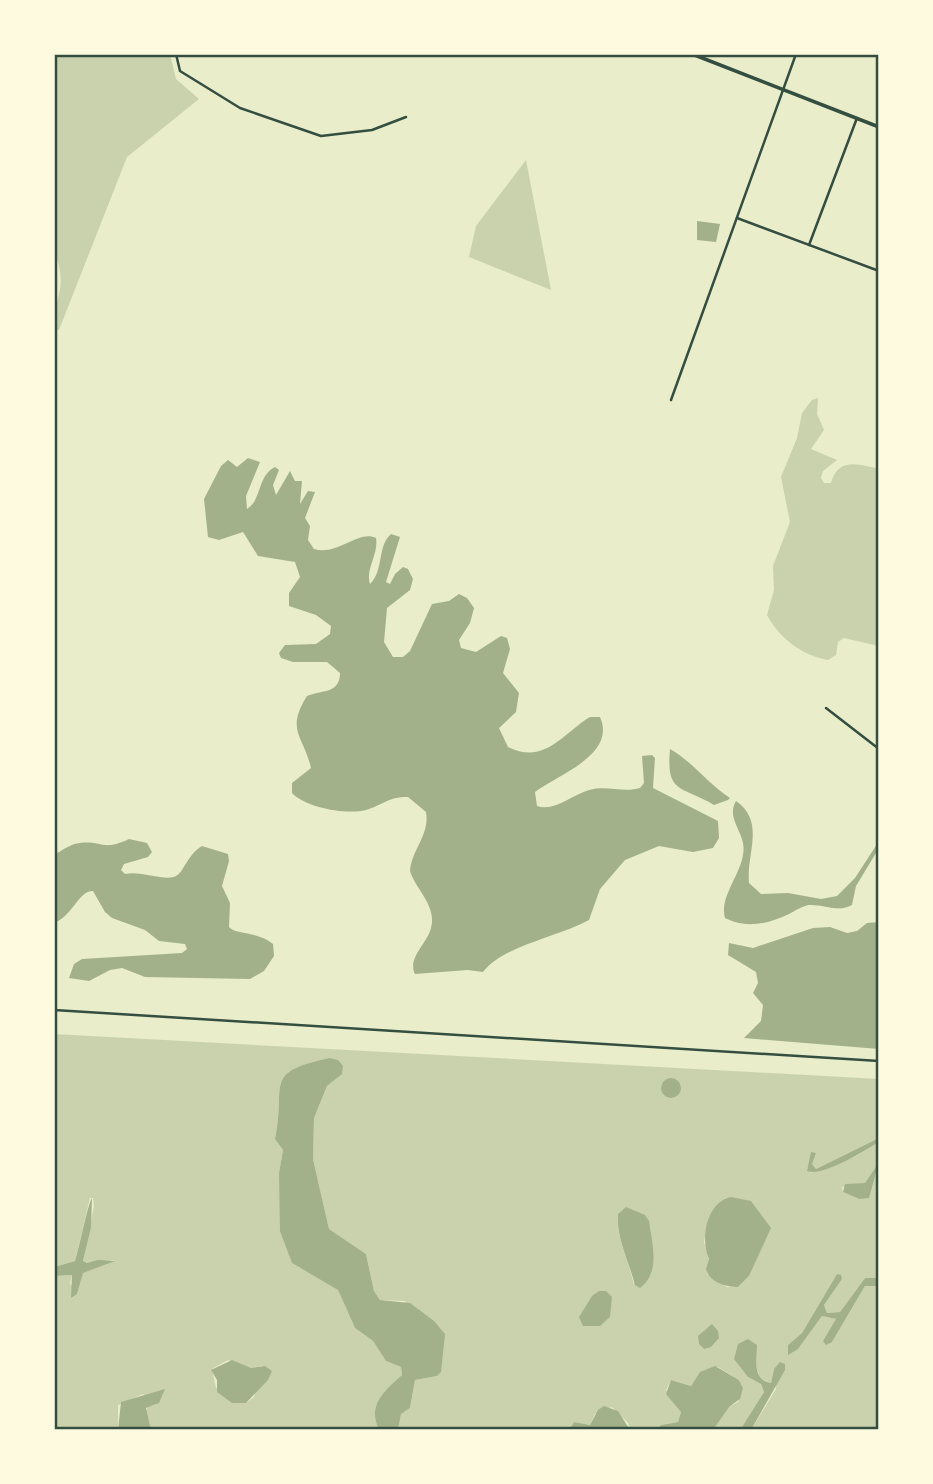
<svg xmlns="http://www.w3.org/2000/svg" width="933" height="1484" font-family="Helvetica,sans-serif">
<style>
.green{fill:#cad2ad;fill-rule:evenodd}
.water{fill:#a3b18a}
.lines{fill:none;stroke-linecap:round;stroke-linejoin:round}
.minor{stroke:#344e41;stroke-width:2.5}
.tertiary{stroke:#344e41;stroke-width:3.5}
.neatline{fill:none;stroke:#344e41;stroke-width:2.5}
</style>
<rect width="100%" height="100%" fill="#e9edc9"/>
<!-- green -->
<g class="green">
<path d="M 54,54 L 170,54 L 176,79 L 199,99 L 127,157 L 59,330 L 54,329 C 54,295 69,289 54,250 Z"/>
<path d="M 526,160 L 551,290 L 469,257 L 476,226 Z"/>
<path d="M 818,398 L 817,414 L 824,430 L 811,449 L 837,460 L 823,471 L 821,478 L 824,483 L 831,483 C 838,457 858,464 879,469 L 879,646 L 844,638 L 838,642 L 836,655 L 828,660 C 803,656 779,638 767,615 L 774,590 L 773,566 L 790,522 L 781,477 L 797,438 L 802,413 L 812,400 Z"/>
<path d="M 54,1034 L 879,1079 L 879,1138 L 816,1169 L 812,1164 L 814,1151 L 810,1173 L 854,1157 L 879,1142 L 879,1162 L 865,1183 L 842,1187 L 843,1192 L 859,1199 L 879,1171 L 879,1278 L 865,1278 L 840,1312 L 827,1313 L 824,1305 L 842,1279 L 837,1274 L 802,1333 L 788,1345 L 798,1349 L 822,1316 L 836,1319 L 832,1342 L 865,1286 L 879,1286 L 879,1430 L 751,1430 L 776,1389 L 774,1369 L 771,1383 C 752,1378 757,1362 757,1345 L 748,1377 L 761,1384 L 764,1392 L 740,1430 L 713,1430 L 730,1406 L 738,1402 L 743,1388 L 739,1380 L 718,1367 L 698,1375 L 691,1386 L 671,1380 L 666,1390 L 681,1412 L 678,1422 L 661,1425 L 657,1430 L 630,1430 L 628,1423 L 612,1407 L 595,1414 L 590,1425 L 574,1422 L 569,1430 L 398,1430 L 401,1414 L 410,1408 L 415,1380 L 437,1376 L 405,1301 L 380,1300 L 374,1291 L 366,1254 L 329,1229 L 313,1159 L 314,1118 L 327,1086 L 342,1073 L 343,1066 L 329,1058 C 261,1073 287,1083 275,1138 L 283,1150 L 279,1173 L 298,1267 L 314,1272 L 338,1290 L 355,1328 L 373,1341 L 386,1361 L 401,1367 L 402,1375 C 384,1391 367,1405 379,1430 L 151,1430 L 146,1411 L 148,1406 L 156,1405 L 143,1394 L 118,1405 L 118,1430 L 54,1430 L 54,1276 L 72,1275 L 70,1283 L 77,1294 L 82,1273 L 115,1260 L 87,1263 L 83,1261 L 94,1206 L 93,1198 L 90,1198 L 75,1261 L 54,1267 ZM 726,1198 L 755,1207 L 770,1227 L 749,1276 L 738,1287 L 727,1287 L 707,1274 L 709,1260 L 704,1242 L 709,1217 ZM 626,1208 L 635,1214 L 634,1285 C 629,1262 616,1237 618,1214 ZM 228,1360 L 251,1368 L 263,1366 L 254,1397 L 246,1403 L 216,1388 L 212,1369 Z"/>
</g>
<!-- water -->
<g class="water">
<path d="M 697,221 L 720,224 L 716,242 L 697,240 Z"/>
<path d="M 248,458 L 260,462 L 246,496 L 247,509 C 262,500 257,476 275,467 L 279,470 L 273,485 L 276,495 L 290,471 L 295,481 L 302,481 L 300,504 L 308,491 L 315,492 L 305,518 L 310,526 L 308,540 L 314,549 C 338,556 359,529 376,538 C 379,554 365,569 370,584 C 384,571 377,546 391,534 L 400,537 L 386,582 L 390,584 L 395,574 L 403,567 L 408,569 L 413,579 L 410,590 L 387,608 L 384,642 L 393,657 L 403,657 L 410,651 L 432,604 L 449,601 L 459,594 L 467,598 L 474,608 L 470,623 L 459,640 L 461,648 L 476,652 L 501,636 L 507,638 L 510,649 L 503,673 L 519,693 L 516,712 L 499,728 L 508,747 C 545,765 562,734 590,717 L 600,717 C 617,755 557,775 535,792 L 537,806 C 554,812 572,795 589,790 C 607,785 623,793 640,788 L 644,783 L 642,756 L 652,755 L 655,758 L 653,788 L 718,821 L 719,838 L 713,848 L 693,852 L 659,846 L 625,860 L 600,889 L 589,920 C 556,938 504,945 483,972 L 468,970 L 415,974 C 407,958 427,944 431,928 C 437,906 416,890 410,871 C 412,849 430,835 426,812 L 408,797 C 387,797 383,805 366,810 C 347,815 306,808 292,793 L 292,783 L 311,768 C 304,736 285,731 307,696 C 321,690 340,694 340,673 L 327,662 L 293,662 L 281,658 L 279,653 L 285,645 L 316,644 L 330,634 L 331,626 L 316,615 L 289,606 L 289,593 L 300,577 L 295,562 L 258,556 L 243,532 L 219,540 L 208,537 L 204,499 L 221,466 L 228,460 L 237,467 Z"/>
<path d="M 670,749 C 693,762 708,784 730,798 L 728,800 L 714,805 C 680,785 666,794 670,749 Z"/>
<path d="M 736,801 C 766,822 746,854 749,883 L 761,894 L 788,893 L 821,899 L 837,896 L 855,878 L 879,841 L 879,848 L 856,886 L 852,905 C 838,913 824,904 809,905 C 802,906 795,911 789,914 C 768,924 746,929 725,918 C 718,895 748,868 743,843 C 740,828 727,816 736,801 Z"/>
<path d="M 129,839 L 147,843 L 152,852 L 148,857 L 124,864 L 121,870 L 125,874 C 140,870 166,882 176,876 C 184,872 187,855 202,846 L 228,854 L 229,861 L 222,886 L 230,903 L 229,927 C 236,935 257,931 273,944 L 274,956 L 264,971 L 250,979 L 145,977 L 122,968 L 110,970 L 89,981 L 69,978 L 74,964 L 82,959 L 182,953 L 187,949 L 185,944 L 159,941 L 145,930 L 112,918 L 105,912 L 93,891 C 78,891 73,916 54,923 L 54,855 C 63,850 70,844 80,843 C 103,840 101,852 129,839 Z"/>
<path d="M 879,922 L 879,1049 L 744,1038 L 761,1021 L 763,1005 L 753,993 L 758,983 L 756,972 L 728,955 L 729,943 L 753,948 L 813,928 L 830,927 L 847,933 L 857,931 L 867,923 Z"/>
<path d="M 329,1058 L 338,1060 L 343,1066 L 342,1074 L 327,1086 L 314,1118 L 313,1159 L 329,1229 L 366,1254 L 374,1291 L 380,1300 L 410,1303 L 434,1321 L 445,1334 L 441,1372 L 437,1376 L 415,1380 L 410,1408 L 401,1414 L 398,1430 L 379,1430 C 367,1405 384,1391 402,1375 L 401,1367 L 386,1361 L 373,1341 L 355,1328 L 338,1290 L 292,1263 L 280,1231 L 279,1173 L 283,1150 L 275,1139 C 287,1083 261,1073 329,1058 Z"/>
<circle cx="671" cy="1088" r="10"/>
<path d="M 879,1138 L 879,1142 C 864,1151 823,1177 807,1171 L 811,1152 L 816,1153 L 812,1164 L 816,1169 Z"/>
<path d="M 879,1162 L 869,1198 L 859,1199 L 843,1192 L 845,1184 L 865,1183 Z"/>
<path d="M 731,1197 L 751,1201 L 771,1228 L 749,1276 L 738,1287 C 725,1287 709,1282 706,1269 L 709,1259 C 700,1240 706,1202 731,1197 Z"/>
<path d="M 92,1198 L 91,1227 L 83,1261 L 87,1263 L 98,1260 L 115,1261 L 83,1273 L 77,1294 L 71,1298 L 72,1275 L 54,1276 L 54,1267 L 75,1261 C 79,1249 88,1203 92,1198 Z"/>
<path d="M 626,1207 L 645,1215 L 649,1221 C 652,1244 661,1272 640,1288 L 635,1285 C 629,1262 616,1237 618,1214 Z"/>
<path d="M 837,1274 L 841,1275 L 842,1279 L 824,1305 L 827,1313 L 840,1312 L 865,1278 L 879,1278 L 879,1286 L 865,1286 L 832,1342 L 826,1345 L 823,1341 L 836,1319 L 822,1316 L 798,1349 L 788,1355 L 788,1345 L 802,1333 Z"/>
<path d="M 599,1291 L 606,1291 L 612,1297 L 610,1317 L 600,1326 L 583,1326 L 579,1317 L 592,1296 Z"/>
<path d="M 712,1324 L 718,1331 L 719,1338 L 711,1347 L 704,1349 L 699,1344 L 698,1336 Z"/>
<path d="M 748,1339 L 757,1345 C 757,1362 752,1379 771,1383 L 774,1369 L 780,1362 L 785,1364 L 785,1370 L 751,1430 L 740,1430 L 764,1392 L 761,1384 L 748,1377 L 734,1359 L 738,1344 Z"/>
<path d="M 232,1360 L 251,1368 L 265,1366 L 272,1371 L 268,1380 L 246,1403 L 232,1403 L 217,1392 L 217,1380 L 211,1370 Z"/>
<path d="M 715,1366 L 739,1380 L 743,1388 L 740,1399 L 730,1406 L 713,1430 L 657,1430 L 661,1425 L 678,1422 L 681,1412 L 666,1394 L 671,1380 L 691,1386 L 700,1372 Z"/>
<path d="M 165,1389 L 159,1403 L 146,1408 L 151,1430 L 118,1430 L 121,1402 Z"/>
<path d="M 604,1406 L 618,1411 L 630,1430 L 569,1430 L 574,1422 L 590,1425 L 598,1410 Z"/>
</g>
<g class="lines">
<!-- minor -->
<g class="minor">
<path d="M 176,54 L 180,71 L 240,108 L 321,136 L 372,130 L 406,117"/>
<path d="M 737,218 L 879,271"/>
<path d="M 809,245 L 857,118"/>
<path d="M 671,400 L 796,54"/>
<path d="M 826,708 L 879,749"/>
<path d="M 54,1010 L 879,1061"/>
</g>
<!-- tertiary -->
<path class="tertiary" d="M 692,54 L 879,127"/>
</g>
<!-- border -->
<rect width="933" height="1484" fill="none" stroke="#fefae0" stroke-width="112"/>
<rect x="56" y="56" width="821" height="1372" class="neatline"/>
</svg>
